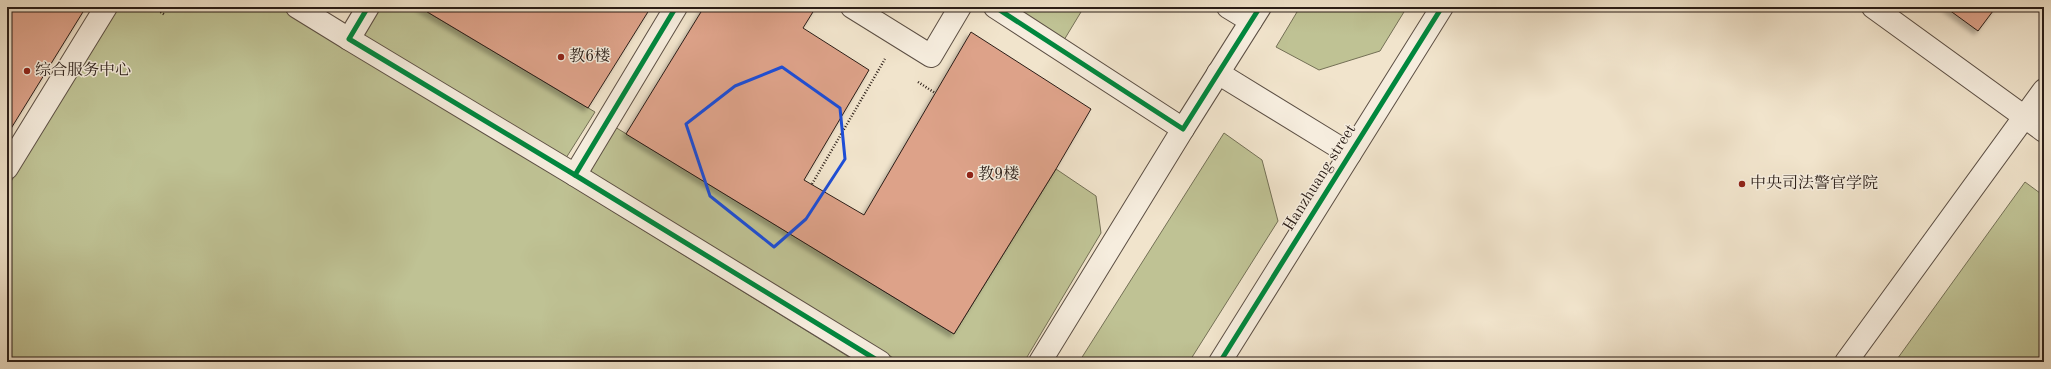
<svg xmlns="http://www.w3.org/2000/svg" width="2051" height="369" font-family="'Old Standard TT','Noto Serif SC',serif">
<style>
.green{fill:#bfc294;stroke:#747056}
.building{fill:#dda289;stroke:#2a1d17;filter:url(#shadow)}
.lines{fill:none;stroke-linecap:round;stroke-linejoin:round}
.minor-casing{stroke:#5c4f44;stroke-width:24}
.path{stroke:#2a1d17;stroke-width:2.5;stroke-dasharray:1 2;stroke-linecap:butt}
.minor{stroke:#f6edde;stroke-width:22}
.cycleway-casing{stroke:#f6edde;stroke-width:8}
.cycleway{stroke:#00873e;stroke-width:5}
.marked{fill:none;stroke:#1d4ed8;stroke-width:3;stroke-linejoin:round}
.poi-dot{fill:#8f2418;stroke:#f6edde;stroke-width:1.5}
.labels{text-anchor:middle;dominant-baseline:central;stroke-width:3;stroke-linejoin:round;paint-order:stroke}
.poi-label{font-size:16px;fill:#2a1d17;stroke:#f6edde;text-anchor:start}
.street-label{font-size:16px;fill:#2a1d17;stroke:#f6edde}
</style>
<defs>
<filter id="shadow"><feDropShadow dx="-3.5" dy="3.5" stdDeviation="2" flood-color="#0004"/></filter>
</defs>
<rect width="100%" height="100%" fill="#f1e4cc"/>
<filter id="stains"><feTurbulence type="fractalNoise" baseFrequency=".005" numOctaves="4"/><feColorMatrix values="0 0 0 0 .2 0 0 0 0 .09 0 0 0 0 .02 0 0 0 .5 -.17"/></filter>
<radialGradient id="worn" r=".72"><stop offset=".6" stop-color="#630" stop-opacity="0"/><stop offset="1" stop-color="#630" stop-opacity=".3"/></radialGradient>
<!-- green -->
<g class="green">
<path d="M 119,7 L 282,7 L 857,362 L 7,362 L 7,188 Z"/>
<path d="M 380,7 L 419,7 L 595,112 L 566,158 L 363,35 Z"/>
<path d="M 1002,7 L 1084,7 L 1061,45 Z"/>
<path d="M 1300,7 L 1407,7 L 1380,51 L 1319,70 L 1276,47 Z"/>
<path d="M 615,127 L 954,334 L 1056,169 L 1096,196 L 1101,233 L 1024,362 L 900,362 L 590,172 Z"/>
<path d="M 1224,133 L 1262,160 L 1278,221 L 1189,362 L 1079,362 Z"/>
<path d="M 2025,182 L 2044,196 L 2044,362 L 1895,362 Z"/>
</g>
<!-- building -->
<g class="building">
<path d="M 7,7 L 86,7 L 7,135 Z"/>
<path d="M 419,7 L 651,7 L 588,108 Z"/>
<path d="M 704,7 L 816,7 L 803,28 L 869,70 L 804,180 L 864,215 L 971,32 L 1091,109 L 1056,169 L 954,334 L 626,134 Z"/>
<path d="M 1945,7 L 1996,7 L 1978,31 Z"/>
</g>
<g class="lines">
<defs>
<g id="minor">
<path d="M 297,7 L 349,39"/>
<path d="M 368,7 L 349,39 L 575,175"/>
<path d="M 676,7 L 575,175 L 880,362"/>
<path d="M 852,7 L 931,56 L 960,7"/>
<path d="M 995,7 L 1183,129 L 1260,7"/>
<path d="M 1228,7 L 1251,21"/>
<path d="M 1873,7 L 2044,131"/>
<path d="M 1218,73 L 1350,154"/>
<path d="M 7,168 L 106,7"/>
<path d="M 1040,362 L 1183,129"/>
<path d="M 1220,362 L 1442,7"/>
<path d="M 1846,362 L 2044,90"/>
</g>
</defs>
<!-- minor casing -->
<use href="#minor" class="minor-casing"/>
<!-- path -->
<g class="path">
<path d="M 153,7 L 165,15"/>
<path d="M 918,82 L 935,93"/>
<path d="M 812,184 L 885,59"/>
</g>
<!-- minor -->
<use href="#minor" class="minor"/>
<defs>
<g id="cycleway">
<path d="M 368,7 L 349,39 L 575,175"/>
<path d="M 676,7 L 575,175 L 880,362"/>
<path d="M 995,7 L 1183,129 L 1260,7"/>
<path d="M 1220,362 L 1442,7"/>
</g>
</defs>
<!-- cycleway casing -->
<use href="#cycleway" class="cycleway-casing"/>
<!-- cycleway -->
<use href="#cycleway" class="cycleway"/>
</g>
<!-- marked area -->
<path class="marked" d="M 782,67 L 840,108 L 845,159 L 806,219 L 774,247 L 710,196 L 686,124 L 735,86 Z"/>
<!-- markers -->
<g class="poi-dot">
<circle cx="561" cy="57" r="4"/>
<circle cx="27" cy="71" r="4"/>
<circle cx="970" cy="175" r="4"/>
<circle cx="1742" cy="184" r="4"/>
</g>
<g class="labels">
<!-- poi labels -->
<g class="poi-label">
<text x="569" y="57">教6楼</text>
<text x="35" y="71">综合服务中心</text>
<text x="978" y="175">教9楼</text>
<text x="1750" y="184">中央司法警官学院</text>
</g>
<!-- street labels -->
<g class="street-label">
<text transform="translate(1320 178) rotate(-58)">Hanzhuang street</text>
</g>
</g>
<!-- margin -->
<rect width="2051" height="369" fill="none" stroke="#f1e4cc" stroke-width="24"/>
<rect x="8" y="8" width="2035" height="353" fill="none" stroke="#2a1d17" stroke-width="2"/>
<rect x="12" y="12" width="2027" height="345" fill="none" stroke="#2a1d17"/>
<rect width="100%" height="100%" filter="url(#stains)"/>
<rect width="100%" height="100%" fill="url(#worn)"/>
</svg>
